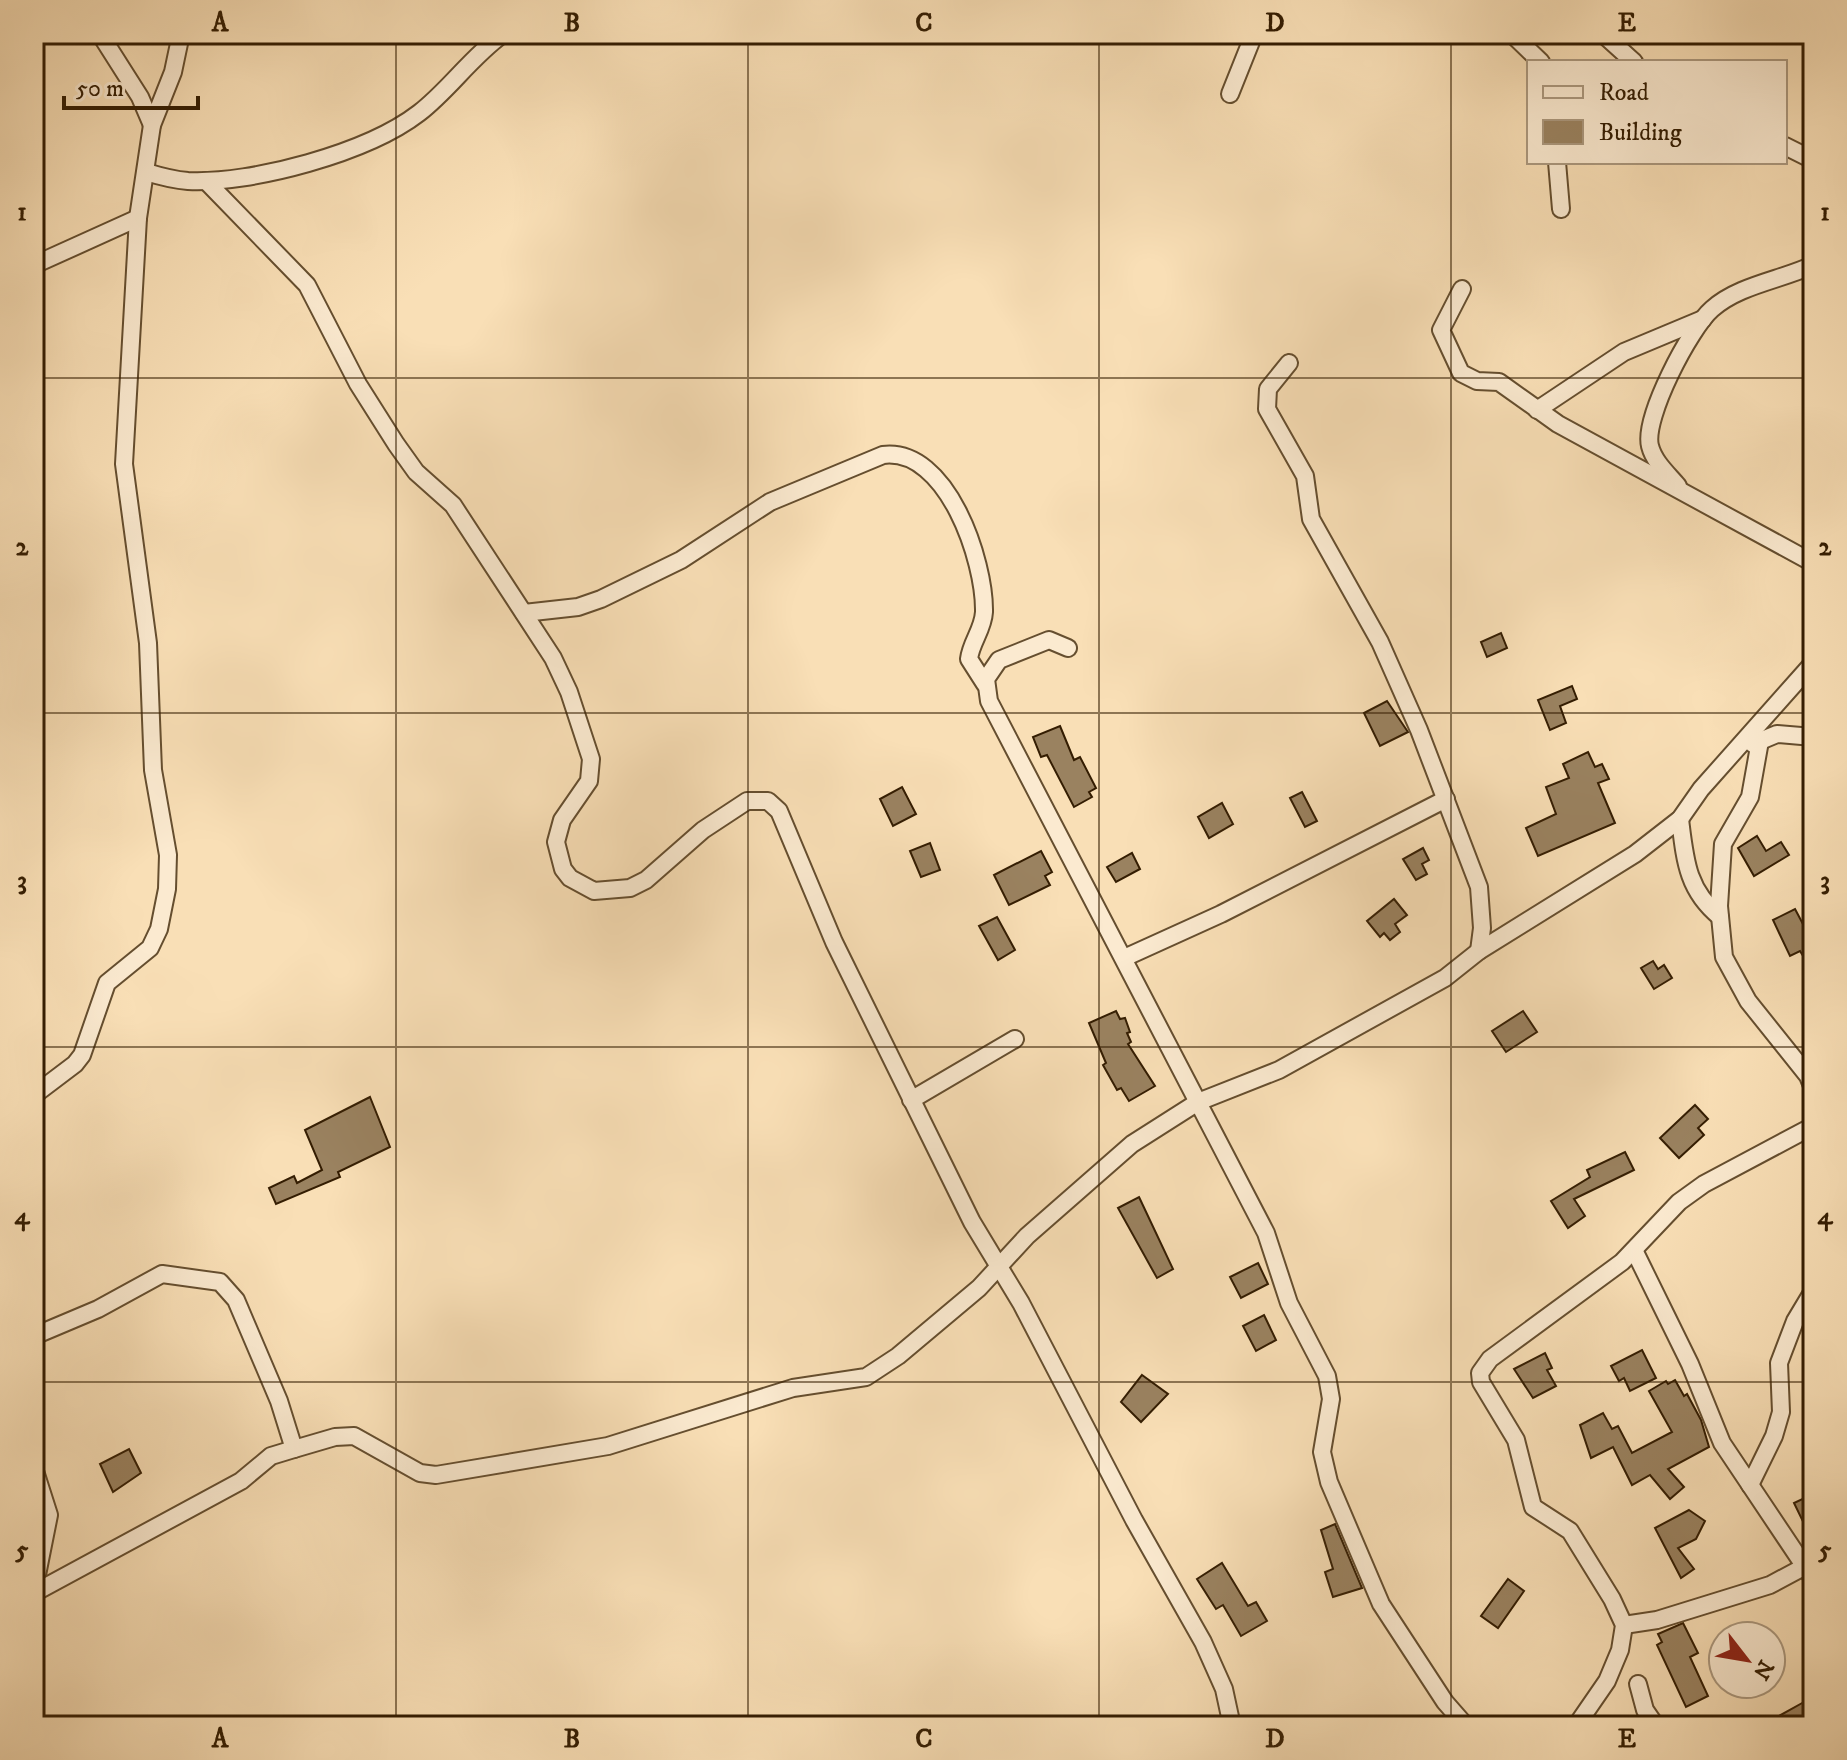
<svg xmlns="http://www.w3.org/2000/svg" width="1847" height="1760" font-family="'IM FELL DW Pica',serif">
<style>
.building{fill:#9a8260;stroke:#341d02;stroke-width:2}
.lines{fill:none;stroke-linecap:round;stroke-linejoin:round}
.minor-casing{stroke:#654e2f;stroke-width:20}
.minor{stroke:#fbead0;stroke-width:16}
.grid{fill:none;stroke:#341d02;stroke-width:2;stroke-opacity:0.55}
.neatline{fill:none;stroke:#341d02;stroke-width:3}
.grid-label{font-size:26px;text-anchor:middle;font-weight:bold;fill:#341d02}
</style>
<rect width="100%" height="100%" fill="#f9dfb6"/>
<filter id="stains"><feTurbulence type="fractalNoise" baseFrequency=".0025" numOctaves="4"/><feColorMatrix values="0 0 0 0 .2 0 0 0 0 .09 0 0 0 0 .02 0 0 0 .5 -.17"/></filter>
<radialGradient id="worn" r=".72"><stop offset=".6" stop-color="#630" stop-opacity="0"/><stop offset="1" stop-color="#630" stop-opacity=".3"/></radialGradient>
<!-- building -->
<g class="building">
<path d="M 1501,633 L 1507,648 L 1487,657 L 1481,642 Z"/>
<path d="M 1572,686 L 1577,699 L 1560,706 L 1566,723 L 1550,730 L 1538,700 Z"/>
<path d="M 1387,701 L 1408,732 L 1380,746 L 1364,713 Z"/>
<path d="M 1060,726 L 1074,760 L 1080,757 L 1096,788 L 1089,792 L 1092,797 L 1074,807 L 1047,755 L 1041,757 L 1033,737 Z"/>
<path d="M 1588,752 L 1595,767 L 1602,764 L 1609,779 L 1598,783 L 1615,823 L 1538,856 L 1526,828 L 1556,814 L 1546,787 L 1569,778 L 1563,764 Z"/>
<path d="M 902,787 L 916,814 L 893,826 L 880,799 Z"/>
<path d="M 1302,792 L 1317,821 L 1305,827 L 1290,798 Z"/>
<path d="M 1222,803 L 1233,824 L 1209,838 L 1198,817 Z"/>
<path d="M 1757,836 L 1766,851 L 1781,842 L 1789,855 L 1754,876 L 1738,848 Z"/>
<path d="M 930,843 L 940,870 L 921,877 L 910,851 Z"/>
<path d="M 1423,848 L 1429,860 L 1422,864 L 1427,874 L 1416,880 L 1403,859 Z"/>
<path d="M 1041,851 L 1052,872 L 1045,876 L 1050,885 L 1009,905 L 994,875 Z"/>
<path d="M 1132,853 L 1140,869 L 1116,882 L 1107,867 Z"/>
<path d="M 1394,899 L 1407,915 L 1395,924 L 1400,932 L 1390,940 L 1384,933 L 1380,937 L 1367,921 Z"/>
<path d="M 1795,909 L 1813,943 L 1813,950 L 1803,956 L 1800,951 L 1790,956 L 1773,920 Z"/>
<path d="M 997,917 L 1015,950 L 998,960 L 979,926 Z"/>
<path d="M 1653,961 L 1658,969 L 1664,965 L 1672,978 L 1654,989 L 1641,968 Z"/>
<path d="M 1116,1011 L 1120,1019 L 1125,1018 L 1130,1032 L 1127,1033 L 1131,1042 L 1128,1044 L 1155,1086 L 1129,1101 L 1121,1088 L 1117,1090 L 1103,1065 L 1106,1063 L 1089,1023 Z"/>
<path d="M 1523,1011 L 1537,1032 L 1506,1052 L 1492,1031 Z"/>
<path d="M 370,1097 L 390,1147 L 338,1172 L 340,1177 L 276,1204 L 269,1188 L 294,1176 L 297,1183 L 322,1170 L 305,1130 Z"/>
<path d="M 1695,1105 L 1708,1119 L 1698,1128 L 1704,1135 L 1679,1158 L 1660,1138 Z"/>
<path d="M 1625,1152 L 1634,1170 L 1574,1199 L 1585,1216 L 1568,1228 L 1551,1201 L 1590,1177 L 1587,1170 Z"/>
<path d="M 1139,1197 L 1173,1269 L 1157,1278 L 1118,1208 Z"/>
<path d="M 1258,1263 L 1268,1284 L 1241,1298 L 1230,1277 Z"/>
<path d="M 1264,1315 L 1276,1340 L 1256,1351 L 1243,1326 Z"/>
<path d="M 1642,1350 L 1656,1378 L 1630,1391 L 1624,1378 L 1619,1381 L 1611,1366 Z"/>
<path d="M 1545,1353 L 1552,1368 L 1547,1370 L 1556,1386 L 1533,1398 L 1514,1369 Z"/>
<path d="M 1142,1375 L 1168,1394 L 1141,1422 L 1121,1402 Z"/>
<path d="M 1675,1380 L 1684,1396 L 1687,1394 L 1701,1420 L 1709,1447 L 1668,1469 L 1684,1487 L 1670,1499 L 1650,1475 L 1632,1485 L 1613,1447 L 1591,1458 L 1580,1425 L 1603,1413 L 1612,1429 L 1618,1426 L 1632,1453 L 1672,1432 L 1649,1391 L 1666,1381 L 1668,1384 Z"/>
<path d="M 129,1449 L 141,1473 L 113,1492 L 100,1464 Z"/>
<path d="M 1813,1494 L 1813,1542 L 1794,1503 Z"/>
<path d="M 1689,1510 L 1705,1521 L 1696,1539 L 1678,1548 L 1694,1569 L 1681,1578 L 1655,1528 Z"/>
<path d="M 1335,1524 L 1362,1588 L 1333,1597 L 1325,1572 L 1333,1569 L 1321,1530 Z"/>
<path d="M 1222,1563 L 1248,1606 L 1256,1602 L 1267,1621 L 1241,1636 L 1223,1605 L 1216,1609 L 1197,1579 Z"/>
<path d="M 1508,1579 L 1524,1591 L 1498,1628 L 1481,1616 Z"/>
<path d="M 1683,1623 L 1698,1653 L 1690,1657 L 1708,1696 L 1686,1707 L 1657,1645 L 1662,1642 L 1658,1634 Z"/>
<path d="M 1804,1702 L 1811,1714 L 1804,1718 L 1809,1726 L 1761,1726 Z"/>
</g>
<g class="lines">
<defs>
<g id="minor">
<path d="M 100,34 L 140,97 L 152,125"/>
<path d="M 1512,34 L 1541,62"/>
<path d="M 1603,34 L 1634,62"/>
<path d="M 1230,94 L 1254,34"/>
<path d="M 1785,146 L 1813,160"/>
<path d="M 1557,162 L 1561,209"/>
<path d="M 146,172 C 159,176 174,180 188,181 C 252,184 367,153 419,113 C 449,90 471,57 503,34"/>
<path d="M 206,181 L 307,285 L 358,384 L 396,444 L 416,472 L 453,505 L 553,658 L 569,692 L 591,759 L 589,781 L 562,820 L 556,842 L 563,869 L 570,878 L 594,891 L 630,888 L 646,880 L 703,830 L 747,801 L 768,801 L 779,811 L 834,942 L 972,1222 L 1021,1303 L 1134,1520 L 1203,1642 L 1224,1689 L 1232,1726"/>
<path d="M 34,265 L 138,218"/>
<path d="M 1462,289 L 1441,330 L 1461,373 L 1477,381 L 1499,382 L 1558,424 L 1813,563"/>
<path d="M 1289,363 L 1268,389 L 1267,409 L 1305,476 L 1311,519 L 1380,642 L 1419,730 L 1479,887 L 1482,928 L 1479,951"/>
<path d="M 1537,410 L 1624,352 L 1703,319"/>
<path d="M 1678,486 C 1668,474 1654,462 1650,446 C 1643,418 1690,328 1712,309 C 1739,285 1781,280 1813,265"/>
<path d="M 524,613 L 578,607 L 601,599 L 681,560 L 770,502 L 883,455 C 947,447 985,561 984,612 C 983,630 971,642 969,659 L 985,684"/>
<path d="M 1068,648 L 1049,640 L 999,660 L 986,679 L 989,701 L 1266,1233 L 1289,1303 L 1327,1376 L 1331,1399 L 1322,1452 L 1329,1482 L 1381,1604 L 1445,1702 L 1466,1726"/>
<path d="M 1760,741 L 1750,797 L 1723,844 L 1719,906 L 1724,957 L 1748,1001 L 1808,1076 L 1812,1086 L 1813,1106"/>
<path d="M 1753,744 L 1777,734 L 1813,737"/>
<path d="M 1680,819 C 1685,860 1687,890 1720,917"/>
<path d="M 1124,958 L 1221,914 L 1446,799"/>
<path d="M 34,1095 L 75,1064 L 82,1055 L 107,983 L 150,948 L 159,929 L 167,889 L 168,855 L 153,770 L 148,643 L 124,464 L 138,218 L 152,125 L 173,72 L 181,34"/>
<path d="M 911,1100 L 1015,1039"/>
<path d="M 1813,1130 L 1813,1214"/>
<path d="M 1634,1250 L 1690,1364 L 1722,1443 L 1813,1579"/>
<path d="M 34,1336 L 98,1309 L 162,1274 L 220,1282 L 236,1300 L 279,1401 L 294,1449"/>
<path d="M 34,1468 L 49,1515 L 34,1590"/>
<path d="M 1750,1485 L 1774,1436 L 1781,1412 L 1779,1363 L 1795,1321 L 1813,1291"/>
<path d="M 34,1593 L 241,1481 L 271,1456 L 294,1449 L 335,1437 L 354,1436 L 420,1473 L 436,1475 L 608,1446 L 793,1388 L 866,1377 L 898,1356 L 979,1288 L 1027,1236 L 1132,1144 L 1198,1102 L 1279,1070 L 1445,978 L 1479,951 L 1635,854 L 1680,819 L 1701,789 L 1813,663"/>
<path d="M 1624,1625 L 1657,1620 L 1770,1585 L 1813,1562"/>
<path d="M 1638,1684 L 1645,1710 L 1656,1726"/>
<path d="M 34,1722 L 36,1726"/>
<path d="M 1576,1726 L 1607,1681 L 1620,1650 L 1624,1625 L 1612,1599 L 1570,1531 L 1533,1507 L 1516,1440 L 1481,1382 L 1480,1373 L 1490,1359 L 1622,1262 L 1679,1202 L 1704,1184 L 1813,1126"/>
</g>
</defs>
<!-- minor casing -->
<use href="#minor" class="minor-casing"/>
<!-- minor -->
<use href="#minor" class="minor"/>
</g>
<!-- grid -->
<path class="grid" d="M 396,34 L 396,1726M 748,34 L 748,1726M 1099,34 L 1099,1726M 1451,34 L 1451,1726M 34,378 L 1813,378M 34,713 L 1813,713M 34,1047 L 1813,1047M 34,1382 L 1813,1382"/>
<!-- margin -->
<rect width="1847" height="1760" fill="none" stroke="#f9dfb6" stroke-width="88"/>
<!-- legend -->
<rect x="1527" y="60" width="260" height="104" fill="#fbead0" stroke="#ab987e" stroke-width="2"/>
<rect x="1543" y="86" width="40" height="12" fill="#fbead0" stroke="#ab987e" stroke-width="2"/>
<text x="1599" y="100" font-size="24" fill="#341d02">Road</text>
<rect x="1543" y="120" width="40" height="24" fill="#9a8260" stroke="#ab987e" stroke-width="2"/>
<text x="1599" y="140" font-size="24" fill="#341d02">Building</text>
<!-- north arrow -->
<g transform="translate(1747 1660) rotate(121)"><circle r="38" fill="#fbead0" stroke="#ab987e" stroke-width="2"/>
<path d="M0-6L14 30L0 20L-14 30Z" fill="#8f2418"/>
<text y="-12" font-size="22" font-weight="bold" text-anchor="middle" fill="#341d02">N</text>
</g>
<!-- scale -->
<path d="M64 96v12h134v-12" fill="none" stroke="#341d02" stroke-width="4"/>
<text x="76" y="96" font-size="24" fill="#341d02" stroke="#fbead0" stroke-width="6" paint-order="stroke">50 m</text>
<rect x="44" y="44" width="1759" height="1672" class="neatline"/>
<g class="grid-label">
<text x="220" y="31">A</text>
<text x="572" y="31">B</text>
<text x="924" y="31">C</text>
<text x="1275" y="31">D</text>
<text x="1627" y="31">E</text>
<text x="22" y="220">1</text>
<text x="1825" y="220">1</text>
<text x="22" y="555">2</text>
<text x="1825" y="555">2</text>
<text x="22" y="889">3</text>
<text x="1825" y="889">3</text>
<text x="22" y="1224">4</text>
<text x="1825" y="1224">4</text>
<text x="22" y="1558">5</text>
<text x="1825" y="1558">5</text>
<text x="220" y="1747">A</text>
<text x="572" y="1747">B</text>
<text x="924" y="1747">C</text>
<text x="1275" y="1747">D</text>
<text x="1627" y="1747">E</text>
</g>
<rect width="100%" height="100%" filter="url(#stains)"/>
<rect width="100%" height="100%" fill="url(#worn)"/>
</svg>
